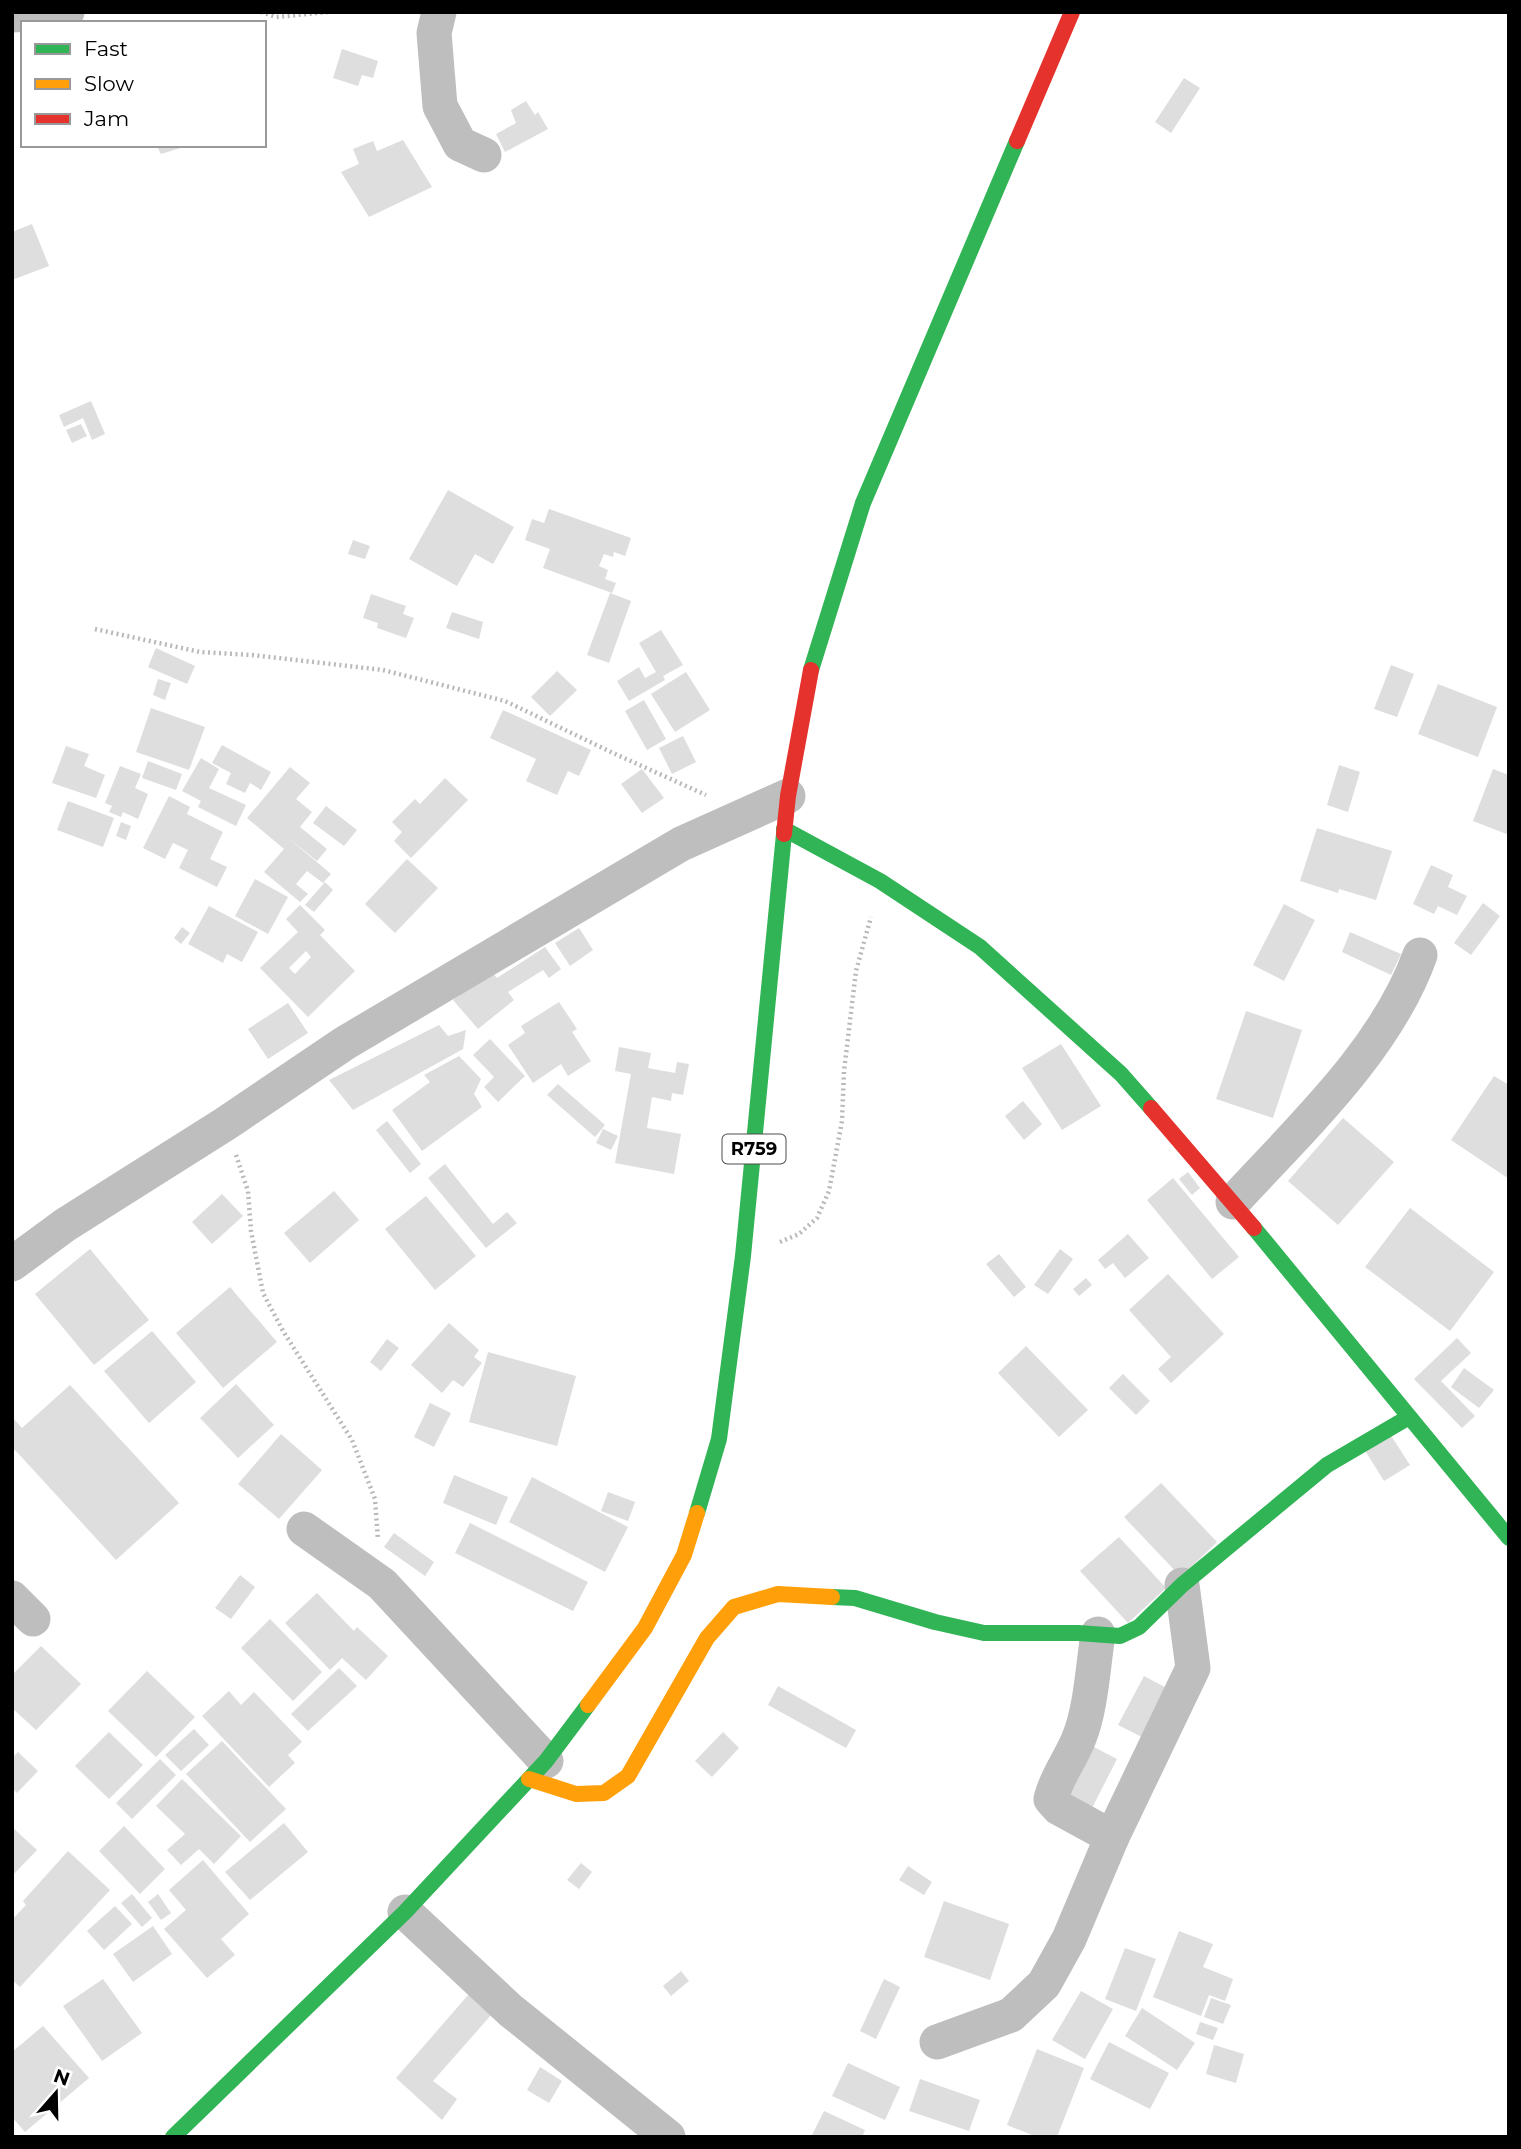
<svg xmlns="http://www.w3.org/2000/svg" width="1521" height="2149" font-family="Montserrat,sans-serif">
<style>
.building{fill:#dedede;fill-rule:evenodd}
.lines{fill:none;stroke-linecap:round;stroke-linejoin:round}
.path{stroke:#b9b9b9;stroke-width:4.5;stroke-dasharray:2 3.5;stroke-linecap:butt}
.street{stroke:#bebebe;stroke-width:35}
.fast{stroke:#30b455;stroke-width:16}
.slow{stroke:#ff9f0a;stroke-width:16}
.jam{stroke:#e5322d;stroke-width:16}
.labels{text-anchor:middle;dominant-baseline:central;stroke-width:5;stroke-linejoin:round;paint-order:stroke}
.shield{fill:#fff;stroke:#4c4c4c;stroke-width:2}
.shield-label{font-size:18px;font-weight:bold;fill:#000}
</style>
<rect width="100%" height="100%" fill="#fff"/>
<!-- building -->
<g class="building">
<path d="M 342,49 L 378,61 L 373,78 L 362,75 L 358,86 L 333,78 Z"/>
<path d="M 1184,78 L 1200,88 L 1171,133 L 1155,122 Z"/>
<path d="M 526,101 L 535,115 L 538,112 L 548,129 L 505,152 L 496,134 L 516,123 L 511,110 Z"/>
<path d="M 403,140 L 432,187 L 369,217 L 341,172 L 359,164 L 353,149 L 373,141 L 377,151 Z"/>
<path d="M 156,145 L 187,145 L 187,146 L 161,154 Z"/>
<path d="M 32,224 L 49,266 L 12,280 L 12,232 Z"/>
<path d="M 91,401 L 105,434 L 92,440 L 83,418 L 64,427 L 59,415 Z"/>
<path d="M 81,424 L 87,436 L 72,443 L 66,430 Z"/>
<path d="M 448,490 L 514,527 L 493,564 L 475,554 L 457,586 L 409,559 Z"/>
<path d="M 549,509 L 631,538 L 625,556 L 614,552 L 613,557 L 604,554 L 599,566 L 608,570 L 605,579 L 616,583 L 612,593 L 543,568 L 550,549 L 525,540 L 532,519 L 544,523 Z"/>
<path d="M 353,540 L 370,546 L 365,559 L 348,554 Z"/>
<path d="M 610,593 L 631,601 L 609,663 L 587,655 Z"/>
<path d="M 371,594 L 406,606 L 403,614 L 414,618 L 406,638 L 377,628 L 378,623 L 363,618 Z"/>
<path d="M 452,612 L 483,622 L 479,639 L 446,628 Z"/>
<path d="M 661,630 L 683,665 L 663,676 L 665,680 L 629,701 L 617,681 L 639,667 L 645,678 L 656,672 L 639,643 Z"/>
<path d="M 156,648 L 195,666 L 187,684 L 148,667 Z"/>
<path d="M 1391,665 L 1414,674 L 1397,717 L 1374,709 Z"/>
<path d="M 557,671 L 577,690 L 550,716 L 531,697 Z"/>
<path d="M 686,672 L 710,710 L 675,732 L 651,694 Z"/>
<path d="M 158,679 L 171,683 L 165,700 L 153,695 Z"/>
<path d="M 1438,684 L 1497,707 L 1478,757 L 1418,734 Z"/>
<path d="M 644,700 L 666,739 L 647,750 L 625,711 Z"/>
<path d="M 151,708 L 205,727 L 189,770 L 136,752 Z"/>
<path d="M 503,710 L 591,750 L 579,776 L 568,771 L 557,795 L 526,781 L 536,759 L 490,738 Z"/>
<path d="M 683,736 L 696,762 L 672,774 L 659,748 Z"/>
<path d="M 222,745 L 271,772 L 261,790 L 250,783 L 245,793 L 226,784 L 231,773 L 212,763 Z"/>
<path d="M 66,746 L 89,754 L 84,766 L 105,775 L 96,798 L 52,783 Z"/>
<path d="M 201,758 L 219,769 L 209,788 L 246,805 L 236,826 L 198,807 L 201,801 L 182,791 Z"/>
<path d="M 148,761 L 182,774 L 176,790 L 142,778 Z"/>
<path d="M 1339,765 L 1360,772 L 1348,812 L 1327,805 Z"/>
<path d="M 120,766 L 141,774 L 135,788 L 148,794 L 138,819 L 123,812 L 121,817 L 109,812 L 112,806 L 105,803 Z"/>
<path d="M 290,767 L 310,783 L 296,799 L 312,812 L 300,827 L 327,849 L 317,861 L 286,836 L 331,874 L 323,883 L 307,871 L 296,884 L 308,894 L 300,902 L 264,872 L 284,849 L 247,818 Z"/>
<path d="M 642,769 L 664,798 L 642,813 L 621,784 Z"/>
<path d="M 1493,769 L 1509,775 L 1509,835 L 1473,821 Z"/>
<path d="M 445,778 L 468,800 L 411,858 L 394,841 L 402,832 L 392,822 L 415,799 L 420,804 Z"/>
<path d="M 169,796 L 190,807 L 187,814 L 223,832 L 210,859 L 227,867 L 217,887 L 179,868 L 188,850 L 173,843 L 165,859 L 143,848 Z"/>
<path d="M 68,801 L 114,818 L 103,847 L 57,830 Z"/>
<path d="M 326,806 L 357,830 L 344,846 L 313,823 Z"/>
<path d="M 121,822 L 131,826 L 126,840 L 116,836 Z"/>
<path d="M 1317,828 L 1392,851 L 1376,900 L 1339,889 L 1338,893 L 1300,881 Z"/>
<path d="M 407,859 L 438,888 L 395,933 L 365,904 Z"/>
<path d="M 1431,865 L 1453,875 L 1448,887 L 1467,896 L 1457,915 L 1438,906 L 1434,914 L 1413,904 Z"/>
<path d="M 255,879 L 288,897 L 268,934 L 235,916 Z"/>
<path d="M 325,882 L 333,890 L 314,912 L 305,905 Z"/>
<path d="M 1483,903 L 1500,916 L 1471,955 L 1454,943 Z"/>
<path d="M 1284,904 L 1315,920 L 1284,981 L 1253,965 Z"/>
<path d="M 300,905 L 325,930 L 320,935 L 355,971 L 308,1017 L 260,968 L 298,932 L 286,919 ZM 306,951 L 311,957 L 295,974 L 289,968 Z"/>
<path d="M 209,906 L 258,932 L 242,962 L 227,954 L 223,963 L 188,944 Z"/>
<path d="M 182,927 L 190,933 L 181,944 L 174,938 Z"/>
<path d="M 579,928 L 593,950 L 570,966 L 555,943 Z"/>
<path d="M 1350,932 L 1401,954 L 1391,975 L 1342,952 Z"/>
<path d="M 545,947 L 561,969 L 549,978 L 543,970 L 508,992 L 514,1000 L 478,1029 L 453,1000 L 490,970 L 497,978 Z"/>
<path d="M 559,1002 L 577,1029 L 572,1032 L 591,1061 L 568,1076 L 561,1064 L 533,1083 L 508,1045 L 525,1033 L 521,1026 Z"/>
<path d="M 288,1003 L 308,1033 L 268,1059 L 248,1029 Z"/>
<path d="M 1246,1011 L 1302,1030 L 1273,1118 L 1216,1099 Z"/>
<path d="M 439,1025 L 448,1036 L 466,1030 L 463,1049 L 353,1110 L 329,1080 Z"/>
<path d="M 490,1039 L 525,1076 L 498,1102 L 484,1087 L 494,1077 L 473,1055 Z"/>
<path d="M 1061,1044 L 1101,1106 L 1062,1130 L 1022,1068 Z"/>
<path d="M 619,1047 L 651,1053 L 648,1068 L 675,1073 L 677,1062 L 689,1064 L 683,1095 L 672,1093 L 671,1101 L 652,1097 L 647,1128 L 681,1134 L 674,1174 L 615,1163 L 631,1074 L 615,1071 Z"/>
<path d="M 459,1056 L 481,1079 L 474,1094 L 482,1107 L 422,1151 L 392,1110 L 430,1082 L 424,1075 Z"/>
<path d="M 1494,1076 L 1509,1085 L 1509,1179 L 1451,1140 Z"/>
<path d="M 558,1084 L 605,1125 L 595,1137 L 547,1095 Z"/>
<path d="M 1023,1101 L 1042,1124 L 1024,1140 L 1005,1116 Z"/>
<path d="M 1343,1118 L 1394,1162 L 1338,1225 L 1288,1181 Z"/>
<path d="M 387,1121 L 421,1164 L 410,1173 L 376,1130 Z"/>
<path d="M 603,1129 L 618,1136 L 611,1150 L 596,1143 Z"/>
<path d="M 445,1164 L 493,1224 L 507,1212 L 517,1223 L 486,1248 L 428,1178 Z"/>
<path d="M 1188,1172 L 1200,1188 L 1192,1195 L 1179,1179 Z"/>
<path d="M 1173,1178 L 1239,1257 L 1212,1279 L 1147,1200 Z"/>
<path d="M 334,1191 L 359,1220 L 310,1263 L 284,1233 Z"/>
<path d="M 222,1194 L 243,1216 L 212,1244 L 192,1222 Z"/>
<path d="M 426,1196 L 476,1256 L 435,1290 L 385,1229 Z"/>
<path d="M 1410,1208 L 1494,1272 L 1450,1331 L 1365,1267 Z"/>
<path d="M 1128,1234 L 1149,1258 L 1125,1278 L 1113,1263 L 1105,1269 L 1098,1260 Z"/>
<path d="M 90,1249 L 149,1320 L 94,1365 L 35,1294 Z"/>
<path d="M 1060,1249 L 1073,1259 L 1048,1294 L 1034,1285 Z"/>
<path d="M 999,1254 L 1026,1287 L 1014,1297 L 986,1264 Z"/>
<path d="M 1168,1274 L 1224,1334 L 1171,1383 L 1158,1369 L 1171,1357 L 1129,1310 Z"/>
<path d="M 1086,1278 L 1092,1285 L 1079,1296 L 1073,1289 Z"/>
<path d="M 230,1287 L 277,1342 L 223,1388 L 176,1333 Z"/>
<path d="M 449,1323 L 479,1350 L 474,1357 L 482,1363 L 463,1387 L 453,1380 L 442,1393 L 411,1365 Z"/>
<path d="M 152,1331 L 196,1382 L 149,1423 L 104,1371 Z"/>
<path d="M 1457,1338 L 1471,1353 L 1441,1381 L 1475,1416 L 1462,1428 L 1414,1379 Z"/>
<path d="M 387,1339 L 399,1348 L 381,1371 L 370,1362 Z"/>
<path d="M 1026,1346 L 1088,1410 L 1059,1437 L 998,1373 Z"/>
<path d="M 488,1352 L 576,1376 L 557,1446 L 469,1422 Z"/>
<path d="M 1464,1368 L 1494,1390 L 1479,1408 L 1451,1387 Z"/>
<path d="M 1123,1374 L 1150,1401 L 1136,1415 L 1109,1388 Z"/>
<path d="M 236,1384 L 274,1425 L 238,1458 L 200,1418 Z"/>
<path d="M 70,1385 L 179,1503 L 116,1560 L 15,1450 L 12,1452 L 12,1417 L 22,1428 Z"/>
<path d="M 430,1403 L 451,1413 L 434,1447 L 414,1437 Z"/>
<path d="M 281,1434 L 322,1470 L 279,1519 L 238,1484 Z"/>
<path d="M 1390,1434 L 1410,1465 L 1384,1481 L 1364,1449 Z"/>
<path d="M 454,1475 L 508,1497 L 496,1525 L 443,1503 Z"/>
<path d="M 532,1477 L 628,1527 L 605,1572 L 509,1522 Z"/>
<path d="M 1161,1483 L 1217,1542 L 1181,1577 L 1124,1517 Z"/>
<path d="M 608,1492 L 635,1502 L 628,1521 L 601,1511 Z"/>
<path d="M 470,1523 L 588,1582 L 573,1611 L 455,1553 Z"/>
<path d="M 394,1533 L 434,1562 L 425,1576 L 384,1547 Z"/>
<path d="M 1119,1537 L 1166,1588 L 1128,1623 L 1080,1571 Z"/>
<path d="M 240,1575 L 255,1587 L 231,1619 L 215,1608 Z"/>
<path d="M 317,1593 L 354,1631 L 357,1627 L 388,1656 L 366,1680 L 342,1658 L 330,1670 L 285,1623 Z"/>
<path d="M 270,1619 L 322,1672 L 293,1701 L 241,1648 Z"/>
<path d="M 41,1646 L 81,1684 L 36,1730 L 12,1708 L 12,1675 Z"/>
<path d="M 339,1668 L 357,1686 L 308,1731 L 291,1714 Z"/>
<path d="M 147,1671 L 195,1717 L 156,1757 L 108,1711 Z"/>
<path d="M 1144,1676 L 1178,1694 L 1152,1742 L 1118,1725 Z"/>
<path d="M 778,1686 L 856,1730 L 846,1748 L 768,1705 Z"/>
<path d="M 229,1691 L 241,1705 L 254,1692 L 302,1742 L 288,1755 L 295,1763 L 269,1787 L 202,1716 Z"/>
<path d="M 194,1729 L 209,1745 L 181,1771 L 165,1755 Z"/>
<path d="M 109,1732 L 143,1765 L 109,1799 L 75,1766 Z"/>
<path d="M 723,1732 L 739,1748 L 712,1777 L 695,1761 Z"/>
<path d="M 222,1741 L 286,1809 L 250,1842 L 186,1774 Z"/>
<path d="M 1092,1746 L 1117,1759 L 1090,1812 L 1065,1799 Z"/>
<path d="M 18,1752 L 38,1771 L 17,1793 L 12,1788 L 12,1758 Z"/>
<path d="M 160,1759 L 176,1775 L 132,1819 L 116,1803 Z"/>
<path d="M 182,1779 L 241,1836 L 214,1864 L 199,1849 L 181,1865 L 167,1850 L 185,1834 L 156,1806 Z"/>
<path d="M 284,1823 L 308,1852 L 250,1900 L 225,1872 Z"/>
<path d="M 124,1826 L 165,1869 L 140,1894 L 99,1851 Z"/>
<path d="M 12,1827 L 37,1850 L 12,1876 Z"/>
<path d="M 68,1851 L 110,1890 L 20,1987 L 12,1980 L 12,1920 L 26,1905 L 23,1901 Z"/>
<path d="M 203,1860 L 249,1914 L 221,1939 L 235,1955 L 207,1978 L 164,1929 L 186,1910 L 169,1890 Z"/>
<path d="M 581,1863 L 592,1872 L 579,1889 L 567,1880 Z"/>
<path d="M 908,1866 L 932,1882 L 924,1895 L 899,1880 Z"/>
<path d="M 132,1894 L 152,1918 L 142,1927 L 121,1903 Z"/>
<path d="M 158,1894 L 171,1913 L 161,1920 L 148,1902 Z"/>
<path d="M 944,1901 L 1009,1924 L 990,1980 L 924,1957 Z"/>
<path d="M 115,1906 L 132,1924 L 104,1950 L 87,1931 Z"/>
<path d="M 153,1926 L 172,1954 L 133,1982 L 113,1954 Z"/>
<path d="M 1179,1931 L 1213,1944 L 1203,1967 L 1233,1979 L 1225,2001 L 1209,1995 L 1201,2016 L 1153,1997 Z"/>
<path d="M 1125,1948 L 1156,1959 L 1136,2011 L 1105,1999 Z"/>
<path d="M 681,1971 L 689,1981 L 671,1996 L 663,1986 Z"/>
<path d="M 103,1979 L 142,2033 L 102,2061 L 63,2006 Z"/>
<path d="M 884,1979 L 900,1987 L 876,2039 L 860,2031 Z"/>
<path d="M 1081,1991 L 1113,2009 L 1085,2059 L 1052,2040 Z"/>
<path d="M 469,1994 L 492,2014 L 433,2081 L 457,2099 L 442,2120 L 396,2078 Z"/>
<path d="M 1211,1998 L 1231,2005 L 1223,2024 L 1204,2017 Z"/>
<path d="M 1142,2008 L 1195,2043 L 1177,2070 L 1125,2036 Z"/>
<path d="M 1200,2022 L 1218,2028 L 1213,2040 L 1196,2034 Z"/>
<path d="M 43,2026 L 89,2078 L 25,2132 L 12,2117 L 12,2052 Z"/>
<path d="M 1109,2042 L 1169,2073 L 1150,2109 L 1090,2079 Z"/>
<path d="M 1214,2045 L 1244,2054 L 1236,2083 L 1206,2074 Z"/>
<path d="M 1037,2049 L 1084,2068 L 1057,2137 L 1037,2137 L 1007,2125 Z"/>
<path d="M 848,2063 L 900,2087 L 885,2120 L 832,2096 Z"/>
<path d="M 540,2067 L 562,2081 L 549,2103 L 527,2090 Z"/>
<path d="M 920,2079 L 980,2100 L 969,2131 L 909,2111 Z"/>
<path d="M 824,2111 L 865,2130 L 862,2137 L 811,2137 Z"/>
</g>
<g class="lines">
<!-- path -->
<g class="path">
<path d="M 261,12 L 276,17 L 329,12"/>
<path d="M 95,629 L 200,652 L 252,655 L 383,670 L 505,701 L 613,753 L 706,795"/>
<path d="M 236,1155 L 248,1191 L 251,1231 L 263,1293 L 283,1331 L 352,1440 L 375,1499 L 378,1540"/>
<path d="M 780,1242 L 799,1234 L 817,1218 L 829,1191 L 842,1121 L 844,1071 L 856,971 L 871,917"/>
</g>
<!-- street -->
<g class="street">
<path d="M 439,12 L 434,33 L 440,106 L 460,144 L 484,155"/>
<path d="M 12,15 L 67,12"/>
<path d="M 1233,1202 C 1300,1129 1386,1050 1420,955"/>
<path d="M 12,1264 L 65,1225 L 225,1124 L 345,1043 L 681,844 L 788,796"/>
<path d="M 304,1529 L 382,1584 L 546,1761"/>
<path d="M 12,1598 L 33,1619"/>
<path d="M 1098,1634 C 1093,1666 1091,1709 1079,1738 C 1071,1759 1056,1777 1051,1799 L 1059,1808 L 1112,1837"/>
<path d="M 405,1912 L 510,2010 L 668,2137"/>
<path d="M 937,2042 L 1011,2015 L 1044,1984 L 1069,1939 L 1112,1837 L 1193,1668 L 1182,1585"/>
</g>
<!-- fast -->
<g class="fast">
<path d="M 811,670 L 863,503 L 1017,141"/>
<path d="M 784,829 L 880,881 L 980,947 L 1121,1074 L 1151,1108"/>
<path d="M 1254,1228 L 1509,1538"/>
<path d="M 697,1513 L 719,1439 L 743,1256 L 784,834"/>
<path d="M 832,1597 L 855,1598 L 935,1622 L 984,1633 L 1078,1633 L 1120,1636 L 1139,1627 L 1182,1585 L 1327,1465 L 1409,1417"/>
<path d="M 173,2137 L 405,1912 L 546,1761 L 588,1705"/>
</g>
<!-- slow -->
<g class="slow">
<path d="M 588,1705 L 645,1628 L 684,1555 L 697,1513"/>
<path d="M 529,1779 L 576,1794 L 604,1793 L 628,1776 L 707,1638 L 734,1607 L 778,1594 L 832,1597"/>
</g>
<!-- jam -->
<g class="jam">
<path d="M 1017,141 L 1072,12"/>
<path d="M 784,834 L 788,796 L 811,670"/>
<path d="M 1151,1108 L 1254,1228"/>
</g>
</g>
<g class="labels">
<!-- shield labels -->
<rect class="shield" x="722.5" y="1134.5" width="63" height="29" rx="5"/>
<g class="shield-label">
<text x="754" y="1149">R759</text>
</g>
</g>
<!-- border -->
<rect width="1521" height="2149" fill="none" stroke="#000000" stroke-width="28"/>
<!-- legend -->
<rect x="21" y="21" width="245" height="126" fill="#ffffff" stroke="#999999" stroke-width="2"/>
<rect x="35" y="44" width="35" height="10" fill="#30b455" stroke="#999999" stroke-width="2"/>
<text x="84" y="56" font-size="21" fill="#000000">Fast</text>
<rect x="35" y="79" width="35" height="10" fill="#ff9f0a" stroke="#999999" stroke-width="2"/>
<text x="84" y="91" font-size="21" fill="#000000">Slow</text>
<rect x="35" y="114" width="35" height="10" fill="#e5322d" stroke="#999999" stroke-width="2"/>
<text x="84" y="126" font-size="21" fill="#000000">Jam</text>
<!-- north arrow -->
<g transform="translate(56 2093) rotate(20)" stroke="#ffffff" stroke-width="5" paint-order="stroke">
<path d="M0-5L12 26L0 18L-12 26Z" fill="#000000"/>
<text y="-10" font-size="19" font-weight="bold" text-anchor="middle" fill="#000000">N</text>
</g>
</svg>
